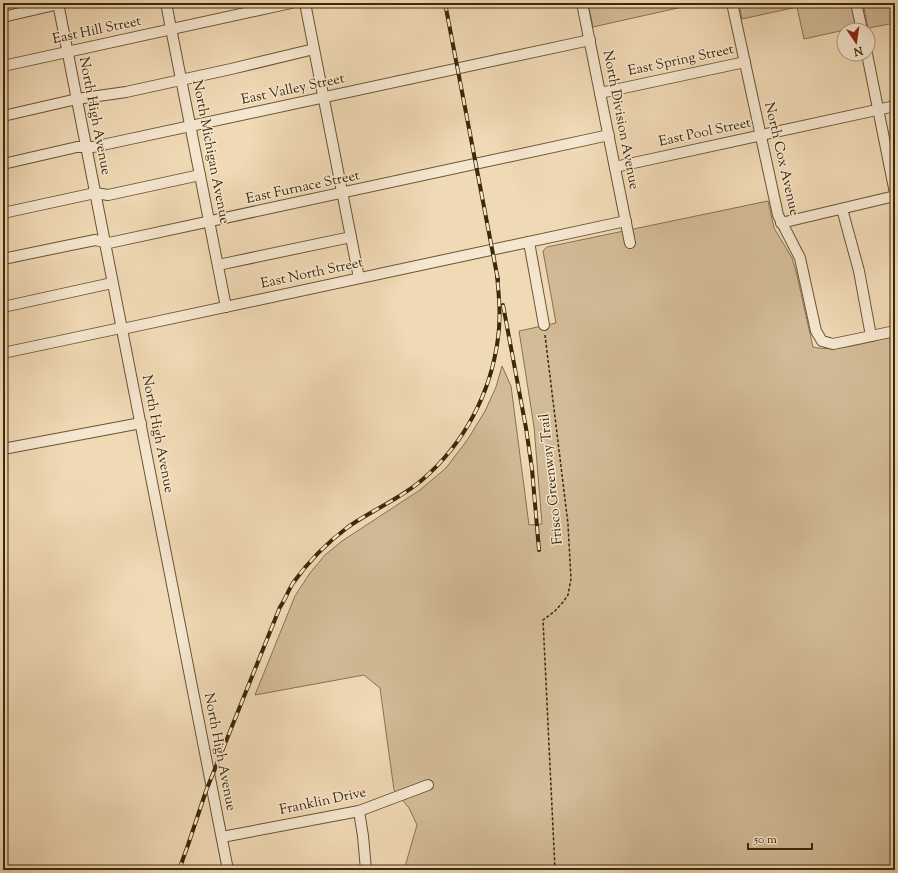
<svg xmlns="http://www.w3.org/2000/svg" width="898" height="873" font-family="'Sorts Mill Goudy',serif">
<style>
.green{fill:#d2bb97;stroke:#88724e}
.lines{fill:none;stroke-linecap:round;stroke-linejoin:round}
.minor-casing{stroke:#6a5431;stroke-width:12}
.path{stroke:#3e2805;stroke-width:1.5;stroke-dasharray:3 2;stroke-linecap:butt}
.minor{stroke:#f5e6cf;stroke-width:10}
.rail-casing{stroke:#3e2805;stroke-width:4}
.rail{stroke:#f5e6cf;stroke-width:2.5;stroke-dasharray:8;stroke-linecap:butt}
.labels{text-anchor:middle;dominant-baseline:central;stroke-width:3;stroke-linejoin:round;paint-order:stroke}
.street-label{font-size:14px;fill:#3e2805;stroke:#f5e6cf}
</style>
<rect width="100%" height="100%" fill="#f0d9b5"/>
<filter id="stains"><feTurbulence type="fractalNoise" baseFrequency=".005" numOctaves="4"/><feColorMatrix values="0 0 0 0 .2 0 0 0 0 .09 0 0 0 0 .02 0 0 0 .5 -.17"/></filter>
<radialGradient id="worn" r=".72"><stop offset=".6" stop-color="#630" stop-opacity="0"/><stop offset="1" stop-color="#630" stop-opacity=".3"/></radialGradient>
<!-- green -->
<g class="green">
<path d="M 588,3 L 700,3 L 593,27 Z"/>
<path d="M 739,3 L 853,3 L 858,27 L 804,39 L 797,7 L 742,19 Z"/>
<path d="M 863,3 L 895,3 L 895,23 L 868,28 Z"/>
<path d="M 768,201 L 774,228 L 792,258 L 796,271 L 813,347 C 838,353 870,341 895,336 L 895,870 L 404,870 L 417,825 L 409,808 L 394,790 L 380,688 L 364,675 L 255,695 L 295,596 L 310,573 L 325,555 L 342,541 L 420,490 L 446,468 L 468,439 L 485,411 L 496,387 L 502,366 L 511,386 L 529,525 L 542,524 L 534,427 L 519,331 L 556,323 L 543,251 L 547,247 Z"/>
</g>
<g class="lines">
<defs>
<g id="minor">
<path d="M 58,3 L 228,870"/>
<path d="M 166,3 L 226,307"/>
<path d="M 305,3 L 359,278"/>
<path d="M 582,3 L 630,243"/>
<path d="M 732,3 L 778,215 L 800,258 L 816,331 L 822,341 L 833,344 L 895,331"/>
<path d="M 856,3 L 862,30"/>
<path d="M 3,17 L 63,3"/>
<path d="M 867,54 L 895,193"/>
<path d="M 3,66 L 291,3"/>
<path d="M 600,93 L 745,62"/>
<path d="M 3,116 L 77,99 L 126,92 L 231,69 L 314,49"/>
<path d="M 3,164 L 77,147 L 93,147 L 590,40"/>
<path d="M 615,167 L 895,106"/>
<path d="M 842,209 L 859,271 L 871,336"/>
<path d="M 3,213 L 95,193 L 108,195 L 200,175"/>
<path d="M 781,223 L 895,196"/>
<path d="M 529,242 L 544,325"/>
<path d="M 3,259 L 95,240 L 109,243 L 609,135"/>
<path d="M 218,265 L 351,237"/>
<path d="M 3,307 L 112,283"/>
<path d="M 3,353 L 116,329 L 127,328 L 626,221"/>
<path d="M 3,449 L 141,423"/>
<path d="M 359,811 L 363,836 L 366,870"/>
<path d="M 222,837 L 359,811 L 428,785"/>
</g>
</defs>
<!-- minor casing -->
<use href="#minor" class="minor-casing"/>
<!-- path -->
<path class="path" d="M 545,335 L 568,524 L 571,579 L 568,595 L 563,602 L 555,611 L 543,620 L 555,870"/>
<!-- minor -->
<use href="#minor" class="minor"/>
<defs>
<g id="rail">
<path d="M 445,3 L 498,280"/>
<path d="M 503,305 L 526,428 L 532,469 L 539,550"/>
<path d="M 179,870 L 188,845 L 206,791 L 280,607 C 285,600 288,591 293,583 C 308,562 328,542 348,527 C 372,510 400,499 422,480 C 464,444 491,393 498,338 C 501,317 499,296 497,275"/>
</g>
</defs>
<!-- rail casing -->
<use href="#rail" class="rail-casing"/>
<!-- rail -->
<use href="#rail" class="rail"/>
</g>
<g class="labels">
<!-- street labels -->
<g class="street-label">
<text transform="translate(97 31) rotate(-12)">East Hill Street</text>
<text transform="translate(681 61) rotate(-12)">East Spring Street</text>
<text transform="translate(293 90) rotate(-12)">East Valley Street</text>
<text transform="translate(94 116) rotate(79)">North High Avenue</text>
<text transform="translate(620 120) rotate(79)">North Division Avenue</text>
<text transform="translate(705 133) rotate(-12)">East Pool Street</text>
<text transform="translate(210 152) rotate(79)">North Michigan Avenue</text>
<text transform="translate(781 159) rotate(77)">North Cox Avenue</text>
<text transform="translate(303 188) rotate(-12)">East Furnace Street</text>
<text transform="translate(312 274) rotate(-12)">East North Street</text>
<text transform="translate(157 434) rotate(79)">North High Avenue</text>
<text transform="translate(552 479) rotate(-96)">Frisco Greenway Trail</text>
<text transform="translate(219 752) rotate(79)">North High Avenue</text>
<text transform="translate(323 802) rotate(-12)">Franklin Drive</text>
</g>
</g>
<!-- margin -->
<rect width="898" height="873" fill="none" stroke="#f0d9b5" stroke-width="16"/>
<rect x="4" y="4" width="890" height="865" fill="none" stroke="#3e2805" stroke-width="2"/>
<rect x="8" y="8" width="882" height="857" fill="none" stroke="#3e2805"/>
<!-- north arrow -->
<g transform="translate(856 42) rotate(167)"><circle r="19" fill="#f5e6cf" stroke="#ac9a7e"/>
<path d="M0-3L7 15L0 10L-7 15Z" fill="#8f2418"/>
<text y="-6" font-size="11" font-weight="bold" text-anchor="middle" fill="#3e2805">N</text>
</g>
<!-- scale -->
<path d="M748 843v6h64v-6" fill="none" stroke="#3e2805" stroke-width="2"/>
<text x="754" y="843" font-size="12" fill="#3e2805" stroke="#f5e6cf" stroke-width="3" paint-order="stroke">50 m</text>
<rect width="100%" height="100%" filter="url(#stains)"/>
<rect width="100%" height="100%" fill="url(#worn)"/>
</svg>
